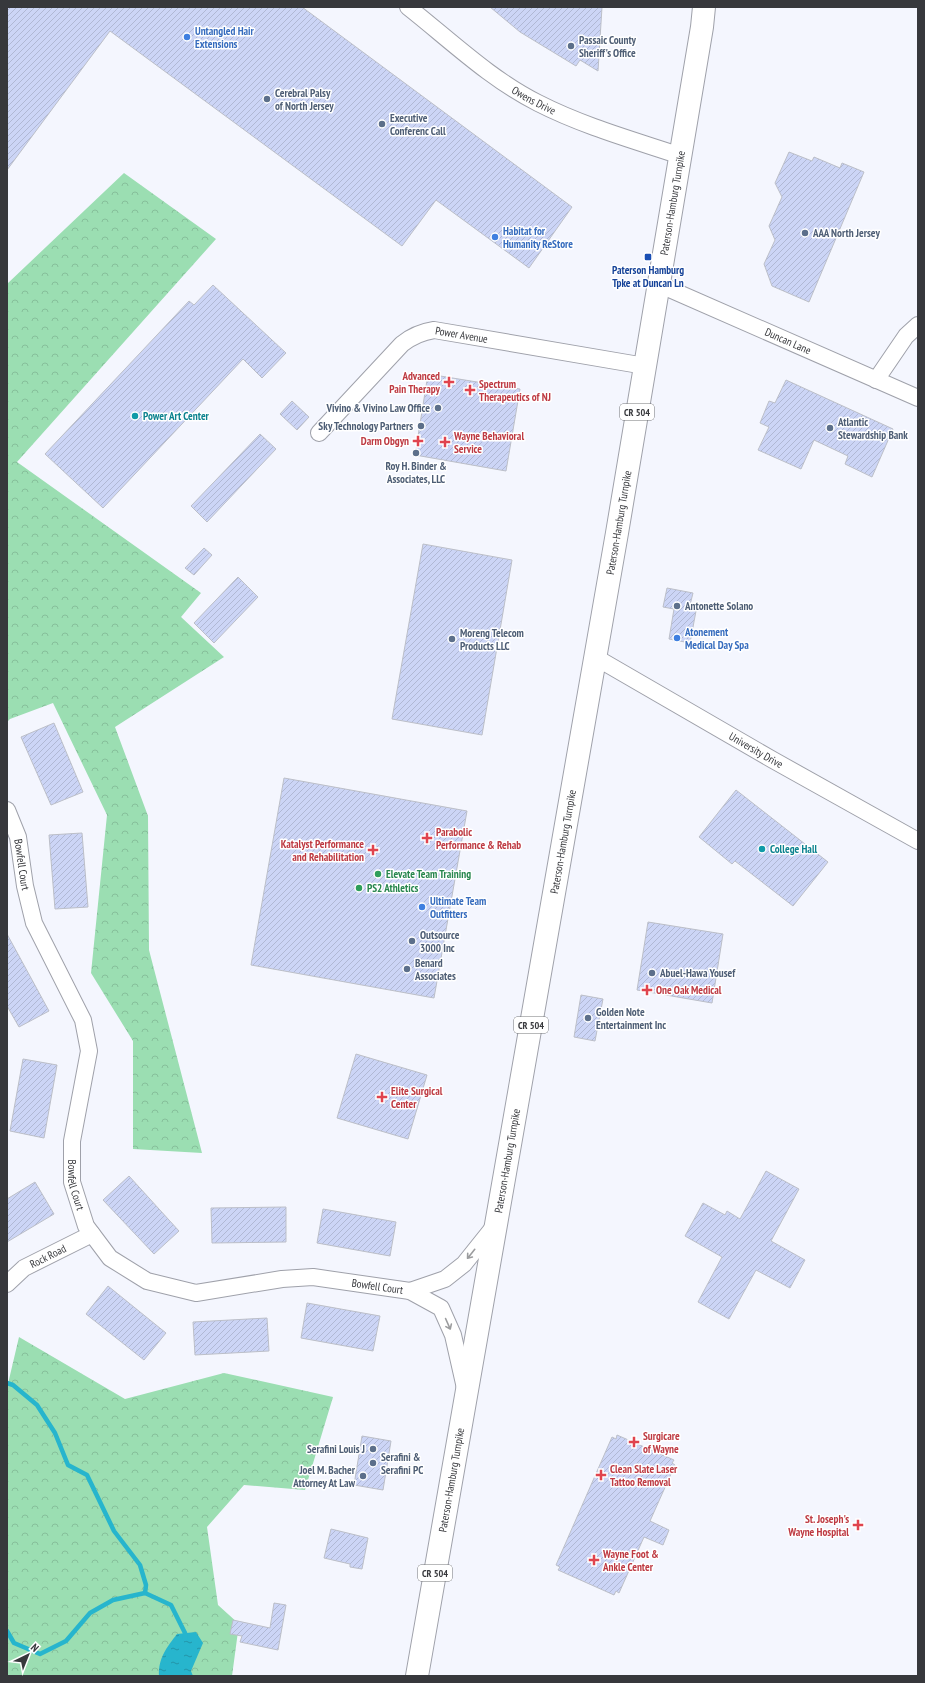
<svg xmlns="http://www.w3.org/2000/svg" width="925" height="1683" font-family="'PT Sans Narrow',sans-serif">
<style>
.forest{fill:url(#forest-crowns)}
.water{fill:url(#water-ripples)}
.lines{fill:none;stroke-linecap:round;stroke-linejoin:round}
.stream{stroke:#27b5cd;stroke-width:4.5}
.building{fill:url(#building-hatch);stroke:#bcbfc8}
.street-casing{stroke:#9fa1aa;stroke-width:18}
.primary-casing{stroke:#9fa1aa;stroke-width:24}
.street{stroke:#fff;stroke-width:16}
.primary{stroke:#fff;stroke-width:22}
.oneway{stroke:#9b9c9e}
.shop-dot{fill:#3f7fe0;stroke:#fff;stroke-width:1.5}
.service-dot{fill:#5c6f8a;stroke:#fff;stroke-width:1.5}
.transit-dot{fill:#1a4fb4;stroke:#fff;stroke-width:1.5}
.health-dot{fill:#e0444e;stroke:#fff;stroke-width:1.5}
.culture-dot{fill:#0f9aa8;stroke:#fff;stroke-width:1.5}
.leisure-dot{fill:#2e9e5b;stroke:#fff;stroke-width:1.5}
.labels{text-anchor:middle;dominant-baseline:central;stroke-width:3;stroke-linejoin:round;paint-order:stroke}
.shield{fill:#fff;stroke:#737476;stroke-width:1}
.shield-label{font-size:10px;font-weight:bold;fill:#37383c}
.shop-label{font-size:11px;font-weight:bold;fill:#366cbe;stroke:#fff;text-anchor:start}
.service-label{font-size:11px;font-weight:bold;fill:#4e5e75;stroke:#fff;text-anchor:start}
.street-label{font-size:11px;fill:#37383c;stroke:#fff}
.transit-label{font-size:11px;font-weight:bold;fill:#164399;stroke:#fff}
.health-label{font-size:11px;font-weight:bold;fill:#be3a42;stroke:#fff;text-anchor:start}
.culture-label{font-size:11px;font-weight:bold;fill:#0d838f;stroke:#fff;text-anchor:start}
.leisure-label{font-size:11px;font-weight:bold;fill:#27864d;stroke:#fff;text-anchor:start}
</style>
<defs>
<pattern id="forest-crowns" width="20" height="18" patternUnits="userSpaceOnUse"><rect width="20" height="18" fill="#9bdeb2"/><path d="M2 6a3 3 0 1 1 6 0M12 15a3 3 0 1 1 6 0" fill="none" stroke="#86bf9a"/></pattern>
<pattern id="water-ripples" width="26" height="14" patternUnits="userSpaceOnUse"><rect width="26" height="14" fill="#27b5cd"/><path d="M2 4q2-2 4 0t4 0M15 11q2-2 4 0t4 0" fill="none" stroke="#2294a8"/></pattern>
<pattern id="building-hatch" width="6" height="6" patternUnits="userSpaceOnUse"><rect width="6" height="6" fill="#ccd5f6"/><path d="M-1 1l2-2M0 6l6-6M5 7l2-2" fill="none" stroke="#b0b8d4"/></pattern>
</defs>
<rect width="100%" height="100%" fill="#f4f6fe"/>
<!-- forest -->
<g class="forest">
<path d="M 124,173 L 216,239 L 17,462 L 201,593 L 181,617 L 224,657 L 115,727 L 148,816 L 149,950 L 202,1153 L 133,1149 L 133,1041 L 91,973 L 107,815 L 53,703 L 10,719 L 7,722 L 7,284 Z"/>
<path d="M 19,1337 L 125,1399 L 224,1373 L 333,1397 L 305,1490 L 244,1485 L 207,1527 L 218,1605 L 239,1624 L 232,1676 L 7,1676 L 7,1388 Z"/>
</g>
<!-- water -->
<path class="water" d="M 196,1632 L 203,1643 L 191,1671 L 193,1676 L 159,1676 C 158,1658 167,1647 177,1634 Z"/>
<g class="lines">
<!-- stream -->
<g class="stream">
<path d="M 7,1383 L 13,1385 L 37,1405 L 55,1433 L 68,1465 L 87,1475 L 114,1531 L 140,1565 L 146,1585 L 145,1593"/>
<path d="M 7,1631 L 14,1643 L 40,1654 L 66,1641 L 90,1613 L 113,1600 L 145,1593 L 171,1605 L 185,1633 L 185,1639"/>
</g>
</g>
<!-- building -->
<g class="building">
<path d="M 7,7 L 302,7 L 572,207 L 529,268 L 436,200 L 402,246 L 110,31 L 7,170 Z"/>
<path d="M 490,7 L 602,7 L 598,71 L 580,60 L 576,66 L 520,32 Z"/>
<path d="M 789,152 L 812,161 L 814,157 L 840,168 L 842,163 L 864,172 L 809,302 L 772,286 L 764,264 L 775,240 L 769,226 L 782,197 L 775,183 Z"/>
<path d="M 213,285 L 286,353 L 262,378 L 243,359 L 103,508 L 45,454 L 189,301 L 194,305 Z"/>
<path d="M 428,374 L 520,389 L 506,471 L 415,455 Z"/>
<path d="M 786,380 L 893,429 L 872,477 L 845,464 L 848,456 L 814,440 L 801,469 L 758,450 L 769,427 L 760,423 L 769,401 L 775,403 Z"/>
<path d="M 292,401 L 309,417 L 297,430 L 280,414 Z"/>
<path d="M 260,434 L 276,449 L 207,522 L 191,506 Z"/>
<path d="M 423,544 L 512,560 L 482,735 L 392,719 Z"/>
<path d="M 204,548 L 212,555 L 194,575 L 185,568 Z"/>
<path d="M 238,577 L 258,597 L 214,643 L 194,623 Z"/>
<path d="M 667,588 L 693,593 L 689,609 L 696,611 L 690,643 L 669,639 L 674,609 L 663,607 Z"/>
<path d="M 54,723 L 83,792 L 51,805 L 21,737 Z"/>
<path d="M 284,778 L 467,811 L 434,998 L 251,965 Z"/>
<path d="M 736,790 L 828,862 L 793,906 L 735,861 L 732,864 L 699,837 Z"/>
<path d="M 82,833 L 88,907 L 55,909 L 49,835 Z"/>
<path d="M 648,922 L 723,934 L 712,1003 L 637,990 Z"/>
<path d="M 7,934 L 49,1011 L 19,1027 L 7,1006 Z"/>
<path d="M 581,995 L 603,999 L 595,1041 L 574,1037 Z"/>
<path d="M 356,1054 L 427,1075 L 408,1139 L 337,1118 Z"/>
<path d="M 23,1059 L 57,1065 L 44,1138 L 10,1131 Z"/>
<path d="M 766,1171 L 799,1189 L 771,1241 L 805,1260 L 790,1288 L 756,1270 L 729,1319 L 698,1302 L 722,1257 L 685,1236 L 703,1203 L 725,1215 L 727,1211 L 740,1219 Z"/>
<path d="M 129,1176 L 179,1231 L 154,1254 L 103,1200 Z"/>
<path d="M 35,1182 L 54,1214 L 7,1242 L 7,1199 Z"/>
<path d="M 286,1207 L 286,1242 L 212,1243 L 211,1208 Z"/>
<path d="M 323,1209 L 396,1222 L 390,1256 L 317,1243 Z"/>
<path d="M 108,1286 L 166,1333 L 144,1360 L 86,1314 Z"/>
<path d="M 307,1303 L 380,1316 L 373,1351 L 301,1338 Z"/>
<path d="M 267,1318 L 269,1351 L 195,1355 L 193,1322 Z"/>
<path d="M 617,1435 L 674,1460 L 672,1463 L 675,1465 L 650,1521 L 669,1530 L 663,1545 L 644,1537 L 619,1593 L 616,1591 L 614,1595 L 558,1570 L 560,1567 L 556,1565 L 612,1437 L 616,1439 Z"/>
<path d="M 362,1436 L 391,1441 L 383,1490 L 354,1485 Z"/>
<path d="M 331,1529 L 368,1538 L 362,1569 L 350,1567 L 350,1564 L 324,1558 Z"/>
<path d="M 274,1603 L 286,1605 L 278,1650 L 240,1642 L 242,1636 L 230,1634 L 233,1620 L 270,1628 Z"/>
</g>
<g class="lines">
<defs>
<g id="street">
<path id="s1" d="M 408,7 C 450,40 490,79 538,103 C 583,126 633,140 681,156"/>
<path id="s2" d="M 658,284 L 918,398"/>
<path d="M 876,380 L 906,336 L 918,325"/>
<path id="s3" d="M 319,433 L 402,344 C 412,336 421,332 434,330 L 645,366"/>
<path id="s4" d="M 595,657 L 773,760 L 918,841"/>
<path id="s5" d="M 7,810 L 18,837 L 25,886 L 34,923 L 83,1020 L 89,1051 L 72,1141 L 72,1182 L 86,1226 L 110,1258 L 147,1281 L 196,1293 L 282,1279 L 313,1277 L 410,1291 L 441,1308 L 453,1335 L 465,1388"/>
<path id="s6" d="M 7,1284 L 24,1268 L 92,1234"/>
<path d="M 410,1291 L 445,1279 L 464,1264 L 496,1224"/>
</g>
<g id="primary">
<path id="s7" d="M 417,1676 L 617,533 L 702,27 L 704,7"/>
</g>
</defs>
<!-- street casing -->
<use href="#street" class="street-casing"/>
<!-- primary casing -->
<use href="#primary" class="primary-casing"/>
<!-- street -->
<use href="#street" class="street"/>
<!-- primary -->
<use href="#primary" class="primary"/>
</g>
<!-- one-way arrows -->
<defs><path id="oneway-shaft" d="M-6 0H5M1.5-3L5.5 0L1.5 3" fill="none" stroke-width="1.6" stroke-linecap="round" stroke-linejoin="round"/></defs>
<g class="oneway">
<use href="#oneway-shaft" transform="translate(471 1254) rotate(129)"/>
<use href="#oneway-shaft" transform="translate(448 1324) rotate(66)"/>
</g>
<!-- markers -->
<g class="shop-dot">
<circle cx="187" cy="37" r="4"/>
<circle cx="495" cy="237" r="4"/>
<circle cx="677" cy="638" r="4"/>
<circle cx="422" cy="907" r="4"/>
</g>
<g class="service-dot">
<circle cx="571" cy="46" r="4"/>
<circle cx="267" cy="99" r="4"/>
<circle cx="382" cy="124" r="4"/>
<circle cx="805" cy="233" r="4"/>
<circle cx="438" cy="408" r="4"/>
<circle cx="421" cy="426" r="4"/>
<circle cx="830" cy="428" r="4"/>
<circle cx="416" cy="453" r="4"/>
<circle cx="677" cy="606" r="4"/>
<circle cx="452" cy="639" r="4"/>
<circle cx="412" cy="941" r="4"/>
<circle cx="407" cy="969" r="4"/>
<circle cx="652" cy="973" r="4"/>
<circle cx="588" cy="1018" r="4"/>
<circle cx="373" cy="1449" r="4"/>
<circle cx="373" cy="1463" r="4"/>
<circle cx="363" cy="1476" r="4"/>
</g>
<rect class="transit-dot" x="644" y="253" width="8" height="8" rx="2"/>
<g class="health-dot">
<path d="M447 376h4v4h4v4h-4v4h-4v-4h-4v-4h4z"/>
<path d="M468 384h4v4h4v4h-4v4h-4v-4h-4v-4h4z"/>
<path d="M416 435h4v4h4v4h-4v4h-4v-4h-4v-4h4z"/>
<path d="M443 436h4v4h4v4h-4v4h-4v-4h-4v-4h4z"/>
<path d="M425 832h4v4h4v4h-4v4h-4v-4h-4v-4h4z"/>
<path d="M371 844h4v4h4v4h-4v4h-4v-4h-4v-4h4z"/>
<path d="M645 984h4v4h4v4h-4v4h-4v-4h-4v-4h4z"/>
<path d="M380 1091h4v4h4v4h-4v4h-4v-4h-4v-4h4z"/>
<path d="M632 1436h4v4h4v4h-4v4h-4v-4h-4v-4h4z"/>
<path d="M599 1469h4v4h4v4h-4v4h-4v-4h-4v-4h4z"/>
<path d="M856 1519h4v4h4v4h-4v4h-4v-4h-4v-4h4z"/>
<path d="M592 1554h4v4h4v4h-4v4h-4v-4h-4v-4h4z"/>
</g>
<g class="culture-dot">
<circle cx="135" cy="416" r="4"/>
<circle cx="762" cy="849" r="4"/>
</g>
<g class="leisure-dot">
<circle cx="378" cy="874" r="4"/>
<circle cx="359" cy="888" r="4"/>
</g>
<g class="labels">
<!-- shield labels -->
<g class="shield">
<rect x="620" y="404" width="34" height="16" rx="3"/>
<rect x="514" y="1017" width="34" height="16" rx="3"/>
<rect x="418" y="1565" width="34" height="16" rx="3"/>
</g>
<g class="shield-label">
<text x="637" y="412">CR 504</text>
<text x="531" y="1025">CR 504</text>
<text x="435" y="1573">CR 504</text>
</g>
<!-- shop labels -->
<g class="shop-label">
<text x="195" y="31">Untangled Hair<tspan x="195" dy="13">Extensions</tspan></text>
<text x="503" y="231">Habitat for<tspan x="503" dy="13">Humanity ReStore</tspan></text>
<text x="685" y="632">Atonement<tspan x="685" dy="13">Medical Day Spa</tspan></text>
<text x="430" y="901">Ultimate Team<tspan x="430" dy="13">Outfitters</tspan></text>
</g>
<!-- service labels -->
<g class="service-label">
<text x="579" y="40">Passaic County<tspan x="579" dy="13">Sheriff's Office</tspan></text>
<text x="275" y="93">Cerebral Palsy<tspan x="275" dy="13">of North Jersey</tspan></text>
<text x="390" y="118">Executive<tspan x="390" dy="13">Conferenc Call</tspan></text>
<text x="813" y="233">AAA North Jersey</text>
<text x="430" y="408" text-anchor="end">Vivino &amp; Vivino Law Office</text>
<text x="838" y="422">Atlantic<tspan x="838" dy="13">Stewardship Bank</tspan></text>
<text x="413" y="426" text-anchor="end">Sky Technology Partners</text>
<text x="416" y="466" text-anchor="middle">Roy H. Binder &amp;<tspan x="416" dy="13">Associates, LLC</tspan></text>
<text x="685" y="606">Antonette Solano</text>
<text x="460" y="633">Moreng Telecom<tspan x="460" dy="13">Products LLC</tspan></text>
<text x="420" y="935">Outsource<tspan x="420" dy="13">3000 Inc</tspan></text>
<text x="415" y="963">Benard<tspan x="415" dy="13">Associates</tspan></text>
<text x="660" y="973">Abuel-Hawa Yousef</text>
<text x="596" y="1012">Golden Note<tspan x="596" dy="13">Entertainment Inc</tspan></text>
<text x="365" y="1449" text-anchor="end">Serafini Louis J</text>
<text x="381" y="1457">Serafini &amp;<tspan x="381" dy="13">Serafini PC</tspan></text>
<text x="355" y="1470" text-anchor="end">Joel M. Bacher<tspan x="355" dy="13">Attorney At Law</tspan></text>
</g>
<!-- street labels -->
<g class="street-label">
<text stroke="none"><textPath href="#s1" startOffset="157">Owens Drive</textPath></text>
<text stroke="none"><textPath href="#s7" startOffset="1495">Paterson-Hamburg Turnpike</textPath></text>
<text stroke="none"><textPath href="#s3" startOffset="185">Power Avenue</textPath></text>
<text stroke="none"><textPath href="#s2" startOffset="142">Duncan Lane</textPath></text>
<text stroke="none"><textPath href="#s7" startOffset="1171">Paterson-Hamburg Turnpike</textPath></text>
<text stroke="none"><textPath href="#s4" startOffset="186">University Drive</textPath></text>
<text stroke="none"><textPath href="#s7" startOffset="847">Paterson-Hamburg Turnpike</textPath></text>
<text stroke="none"><textPath href="#s5" startOffset="57">Bowfell Court</textPath></text>
<text stroke="none"><textPath href="#s7" startOffset="523">Paterson-Hamburg Turnpike</textPath></text>
<text stroke="none"><textPath href="#s5" startOffset="393">Bowfell Court</textPath></text>
<text stroke="none"><textPath href="#s6" startOffset="50">Rock Road</textPath></text>
<text stroke="none"><textPath href="#s5" startOffset="753">Bowfell Court</textPath></text>
<text stroke="none"><textPath href="#s7" startOffset="199">Paterson-Hamburg Turnpike</textPath></text>
</g>
<!-- transit labels -->
<g class="transit-label">
<text x="648" y="270">Paterson Hamburg<tspan x="648" dy="13">Tpke at Duncan Ln</tspan></text>
</g>
<!-- health labels -->
<g class="health-label">
<text x="440" y="376" text-anchor="end">Advanced<tspan x="440" dy="13">Pain Therapy</tspan></text>
<text x="479" y="384">Spectrum<tspan x="479" dy="13">Therapeutics of NJ</tspan></text>
<text x="454" y="436">Wayne Behavioral<tspan x="454" dy="13">Service</tspan></text>
<text x="409" y="441" text-anchor="end">Darm Obgyn</text>
<text x="436" y="832">Parabolic<tspan x="436" dy="13">Performance &amp; Rehab</tspan></text>
<text x="364" y="844" text-anchor="end">Katalyst Performance<tspan x="364" dy="13">and Rehabilitation</tspan></text>
<text x="656" y="990">One Oak Medical</text>
<text x="391" y="1091">Elite Surgical<tspan x="391" dy="13">Center</tspan></text>
<text x="643" y="1436">Surgicare<tspan x="643" dy="13">of Wayne</tspan></text>
<text x="610" y="1469">Clean Slate Laser<tspan x="610" dy="13">Tattoo Removal</tspan></text>
<text x="849" y="1519" text-anchor="end">St. Joseph's<tspan x="849" dy="13">Wayne Hospital</tspan></text>
<text x="603" y="1554">Wayne Foot &amp;<tspan x="603" dy="13">Ankle Center</tspan></text>
</g>
<!-- culture labels -->
<g class="culture-label">
<text x="143" y="416">Power Art Center</text>
<text x="770" y="849">College Hall</text>
</g>
<!-- leisure labels -->
<g class="leisure-label">
<text x="386" y="874">Elevate Team Training</text>
<text x="367" y="888">PS2 Athletics</text>
</g>
</g>
<!-- border -->
<rect width="925" height="1683" fill="none" stroke="#37383c" stroke-width="16"/>
<!-- north arrow -->
<g transform="translate(28 1655) rotate(43)" stroke="#ffffff" stroke-width="3" paint-order="stroke">
<path d="M0-3L7 15L0 10L-7 15Z" fill="#37383c"/>
<text y="-6" font-size="11" font-weight="bold" text-anchor="middle" fill="#37383c">N</text>
</g>
</svg>
